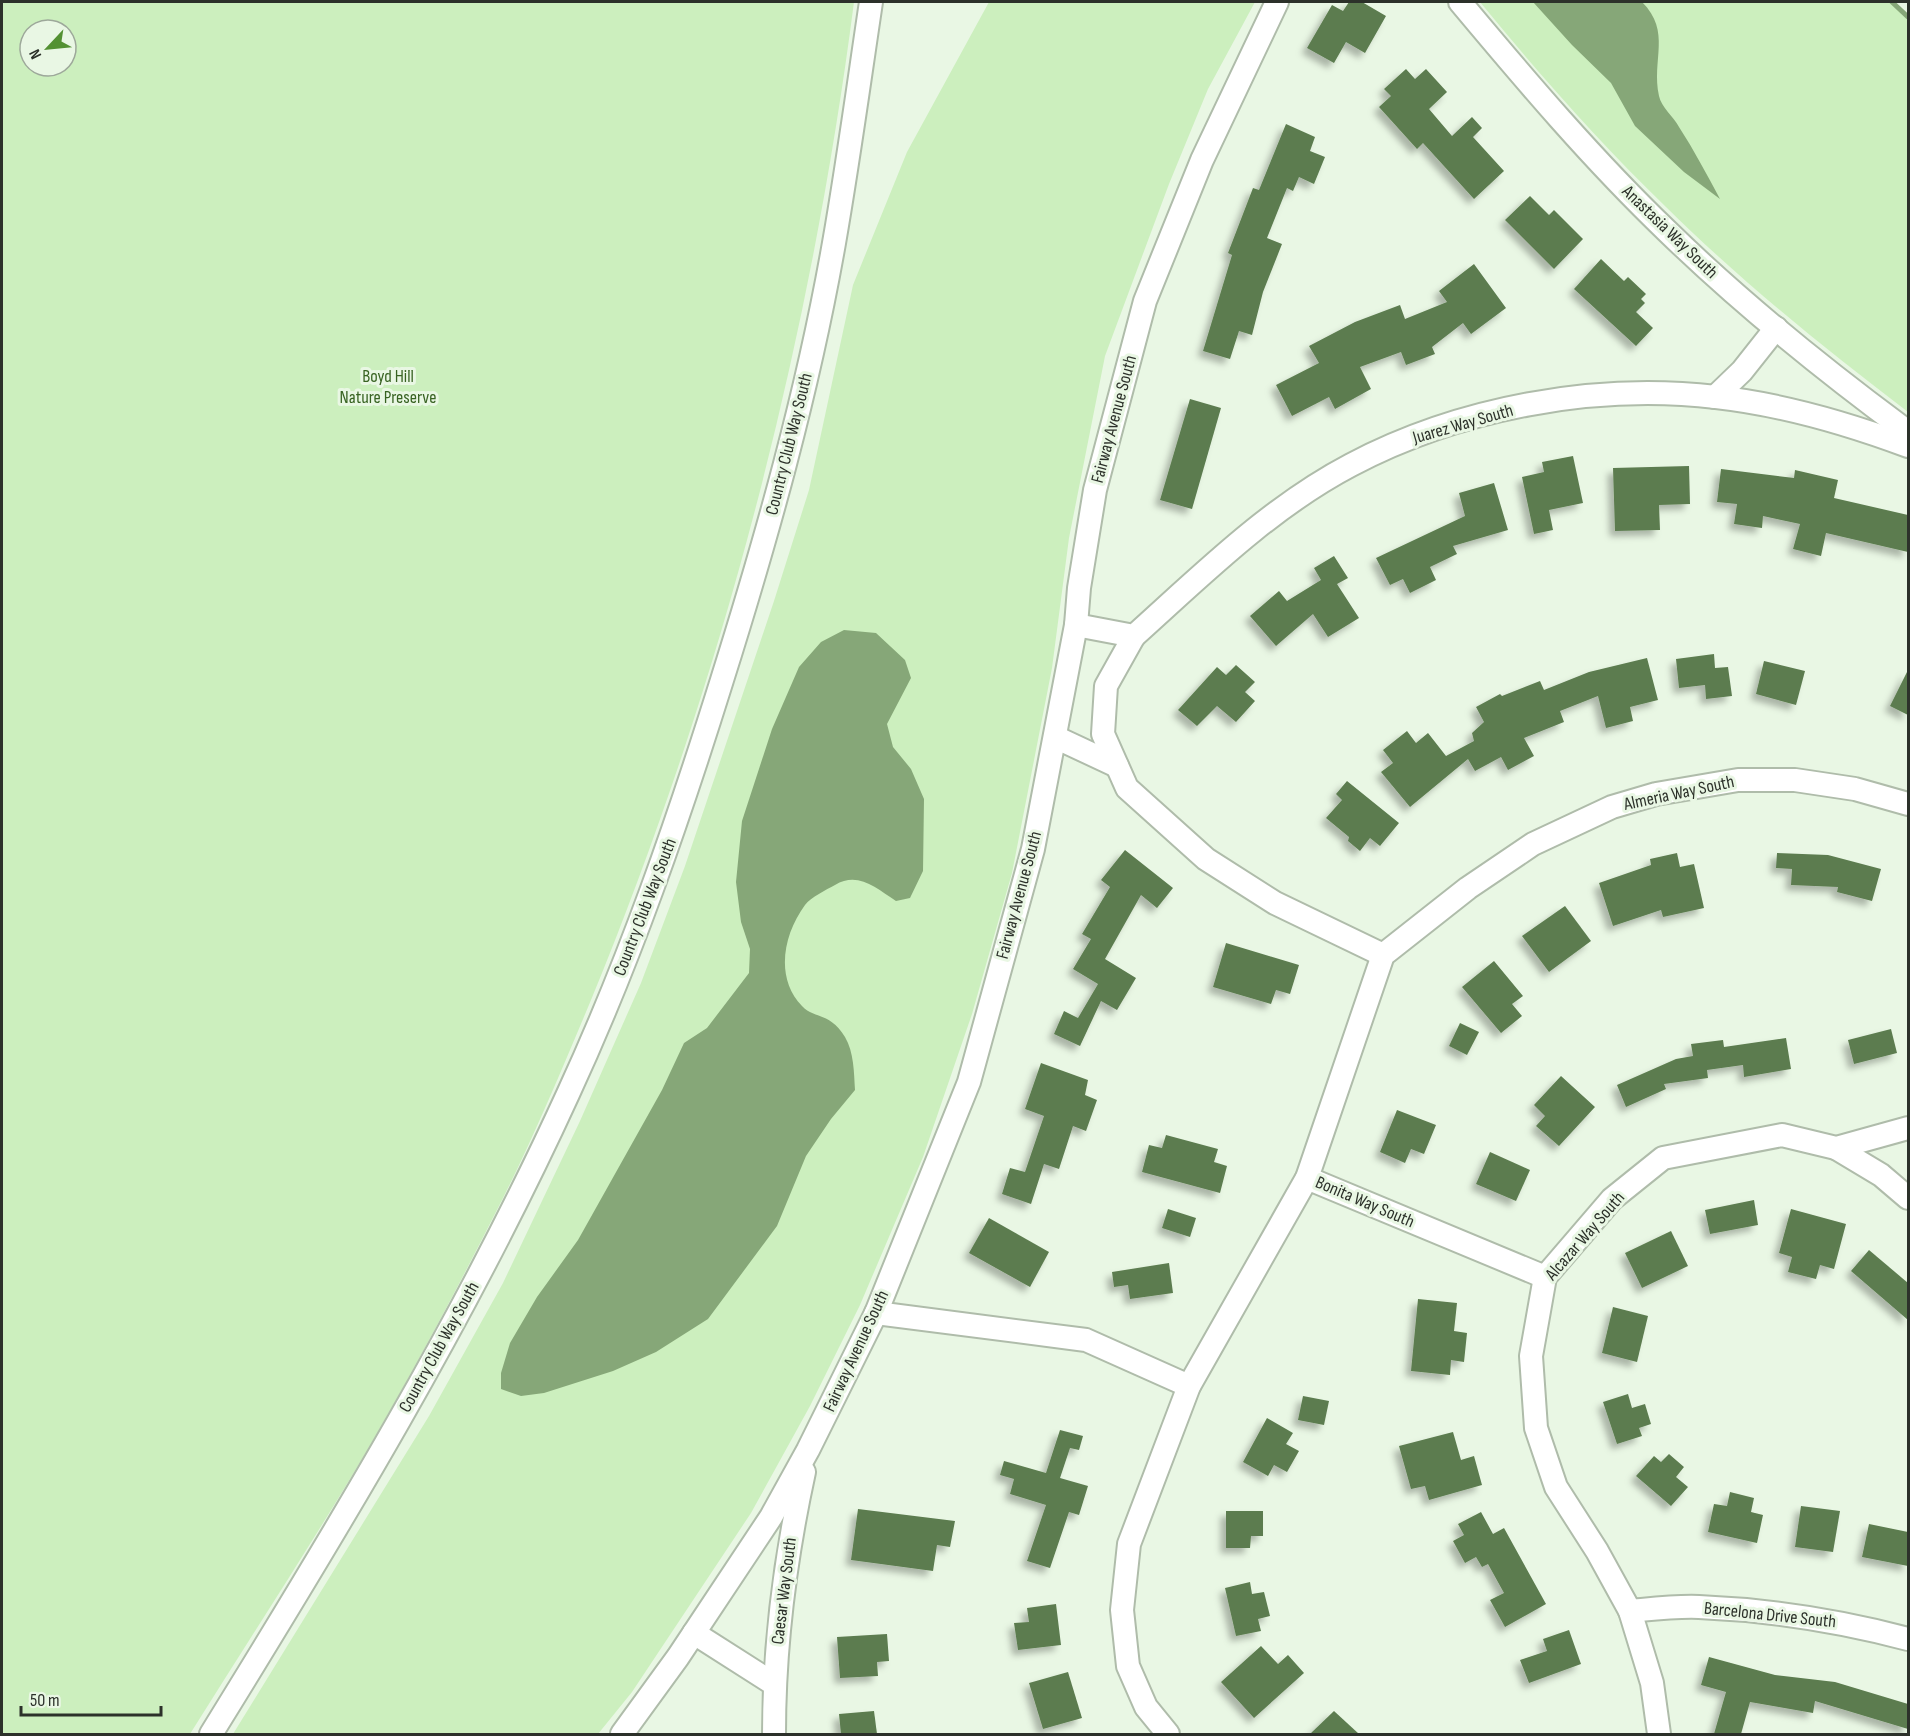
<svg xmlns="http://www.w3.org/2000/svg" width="1910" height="1736" font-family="'Sofia Sans Condensed',sans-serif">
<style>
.green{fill:#ccefbe;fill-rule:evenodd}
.water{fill:#86a778}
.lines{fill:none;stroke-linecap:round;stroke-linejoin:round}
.stream{stroke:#86a778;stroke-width:5}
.building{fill:#5c7c4f;filter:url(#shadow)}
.minor-casing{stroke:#afbcaa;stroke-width:26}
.minor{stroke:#fff;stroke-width:22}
.labels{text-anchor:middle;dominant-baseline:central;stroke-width:6;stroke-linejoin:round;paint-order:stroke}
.street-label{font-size:18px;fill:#2c312a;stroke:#e9f7e4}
.park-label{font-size:18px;fill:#386322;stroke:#e9f7e4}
</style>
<defs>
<filter id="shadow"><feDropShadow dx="-5.5" dy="5.5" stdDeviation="3" flood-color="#0004"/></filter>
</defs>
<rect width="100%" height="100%" fill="#e9f7e4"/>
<!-- green -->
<g class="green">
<path d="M 2,2 L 854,2 C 810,343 722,682 591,1000 C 563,1067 535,1134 503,1198 C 455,1293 405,1388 350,1479 C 298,1565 243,1649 190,1734 L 2,1734 ZM 30,30 L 66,30 L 66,66 L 30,66 Z"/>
<path d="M 989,2 L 1255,2 L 1208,89 L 1169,184 L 1105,356 L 1069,538 L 1052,668 L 1012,873 L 972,1014 L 923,1157 L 860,1305 L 810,1406 L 751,1513 L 632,1692 L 598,1734 L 233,1734 L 429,1416 L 503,1283 L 580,1121 L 641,983 L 685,866 L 774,601 L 809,490 L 853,285 L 907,152 Z"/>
<path d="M 1480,2 L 1892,2 L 1908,17 L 1908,412 C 1825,349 1741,281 1666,207 C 1600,143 1538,73 1480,2 Z"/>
</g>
<!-- water -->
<g class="water">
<path d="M 1533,2 L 1642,2 C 1672,32 1651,60 1659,96 C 1661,107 1674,117 1679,127 C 1694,150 1707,175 1720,199 L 1684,172 L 1635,126 L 1611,83 L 1572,45 Z"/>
<path d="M 844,630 L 876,633 L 905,660 L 911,678 L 887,724 L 893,747 L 911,769 L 924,799 L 923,871 L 910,898 L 896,901 C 876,888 858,871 835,885 C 826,890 811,897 805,905 C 783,935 775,978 802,1006 C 814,1019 830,1012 845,1037 C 854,1052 854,1073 855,1090 L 831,1119 L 806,1156 L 777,1226 L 708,1319 L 656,1352 L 613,1371 L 544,1393 L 521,1396 L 501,1389 L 501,1373 L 510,1343 L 537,1297 L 578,1240 L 662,1090 L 684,1043 L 707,1028 L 749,973 L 750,949 L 741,922 L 736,882 L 742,821 L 772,729 L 799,667 L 821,642 Z"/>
</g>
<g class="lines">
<!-- stream -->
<path class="stream" d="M 1892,2 L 1908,17"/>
</g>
<!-- building -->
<g class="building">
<path d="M 1349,2 L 1362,2 L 1386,16 L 1365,53 L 1346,42 L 1334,63 L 1307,48 L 1332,5 L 1343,11 Z"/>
<path d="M 1406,69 L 1415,79 L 1426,69 L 1447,92 L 1429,109 L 1452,136 L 1472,117 L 1482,128 L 1473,137 L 1504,171 L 1474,199 L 1423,143 L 1417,149 L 1379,107 L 1391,96 L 1384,89 Z"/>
<path d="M 1286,124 L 1315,137 L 1310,151 L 1325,157 L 1314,184 L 1299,177 L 1293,191 L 1287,188 L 1267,238 L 1282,244 L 1263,292 L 1252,335 L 1239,331 L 1230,359 L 1203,351 L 1232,255 L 1228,253 L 1253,188 L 1259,190 Z"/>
<path d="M 1530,196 L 1549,215 L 1554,210 L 1583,239 L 1554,269 L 1505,220 Z"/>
<path d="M 1601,259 L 1624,281 L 1628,277 L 1646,294 L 1641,299 L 1645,303 L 1636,312 L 1653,328 L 1636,346 L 1574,289 Z"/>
<path d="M 1474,264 L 1506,308 L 1471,334 L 1463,323 L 1432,347 L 1435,354 L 1406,365 L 1401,352 L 1360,367 L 1371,389 L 1335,409 L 1329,397 L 1292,416 L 1276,385 L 1319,363 L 1309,346 L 1355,322 L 1400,305 L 1405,319 L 1447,302 L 1439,291 Z"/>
<path d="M 1190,399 L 1221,408 L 1192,509 L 1160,500 Z"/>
<path d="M 1573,456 L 1583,503 L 1549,510 L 1553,530 L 1534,534 L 1522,477 L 1544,472 L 1542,462 Z"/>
<path d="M 1689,466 L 1690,504 L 1659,505 L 1660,530 L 1615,531 L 1613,468 Z"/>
<path d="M 1721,469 L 1794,478 L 1795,470 L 1838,480 L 1834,498 L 1908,515 L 1908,552 L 1826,533 L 1821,556 L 1793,549 L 1800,524 L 1763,516 L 1762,528 L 1734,524 L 1737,504 L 1717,502 Z"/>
<path d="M 1494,483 L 1508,530 L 1453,546 L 1457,554 L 1430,567 L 1436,580 L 1410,593 L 1403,579 L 1390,585 L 1376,558 L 1465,516 L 1459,493 Z"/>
<path d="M 1334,556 L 1348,578 L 1337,584 L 1359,618 L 1328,637 L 1313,614 L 1276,646 L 1250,616 L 1279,591 L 1287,601 L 1321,580 L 1314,568 Z"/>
<path d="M 1714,654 L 1715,668 L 1728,667 L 1732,696 L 1706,699 L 1705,685 L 1679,688 L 1676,659 Z"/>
<path d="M 1647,658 L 1658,700 L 1630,707 L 1633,721 L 1606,728 L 1598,696 L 1560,711 L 1564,722 L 1524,738 L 1534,756 L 1508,770 L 1501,757 L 1475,771 L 1468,759 L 1410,807 L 1381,772 L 1393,763 L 1383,750 L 1407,731 L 1416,743 L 1428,733 L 1446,756 L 1474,741 L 1472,733 L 1484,722 L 1476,707 L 1500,694 L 1502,696 L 1540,681 L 1544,690 L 1589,672 Z"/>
<path d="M 1764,661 L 1805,671 L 1796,705 L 1756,694 Z"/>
<path d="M 1236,665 L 1255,682 L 1245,692 L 1255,701 L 1236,722 L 1217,706 L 1197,726 L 1178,710 L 1217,667 L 1226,675 Z"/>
<path d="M 1908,670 L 1908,715 L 1890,706 Z"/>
<path d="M 1347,781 L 1399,823 L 1380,846 L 1370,838 L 1360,851 L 1348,841 L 1349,837 L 1326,818 L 1342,800 L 1336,794 Z"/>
<path d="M 1125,850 L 1173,888 L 1157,908 L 1141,895 L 1105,959 L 1136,978 L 1117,1010 L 1101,1001 L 1080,1046 L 1054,1034 L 1064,1011 L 1078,1018 L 1098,984 L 1073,969 L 1091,939 L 1082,934 L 1110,887 L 1101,880 Z"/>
<path d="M 1677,853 L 1680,867 L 1694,864 L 1704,908 L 1663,917 L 1661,910 L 1613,926 L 1599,883 L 1651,865 L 1650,859 Z"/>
<path d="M 1777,853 L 1828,855 L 1881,869 L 1872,901 L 1837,892 L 1838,887 L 1791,885 L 1792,869 L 1776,868 Z"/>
<path d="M 1565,906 L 1591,941 L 1549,972 L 1522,936 Z"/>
<path d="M 1226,943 L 1299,965 L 1290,994 L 1276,990 L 1271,1004 L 1213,987 Z"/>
<path d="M 1494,961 L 1523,996 L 1512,1004 L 1522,1016 L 1501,1033 L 1462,987 Z"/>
<path d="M 1460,1023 L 1479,1032 L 1467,1055 L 1449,1046 Z"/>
<path d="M 1891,1029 L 1897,1053 L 1854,1064 L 1848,1040 Z"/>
<path d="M 1786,1038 L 1791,1069 L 1744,1077 L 1743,1065 L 1707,1070 L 1708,1078 L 1664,1084 L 1666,1089 L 1626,1107 L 1617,1085 L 1676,1059 L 1693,1056 L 1691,1044 L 1723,1040 L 1724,1047 Z"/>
<path d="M 1041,1063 L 1088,1080 L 1085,1095 L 1097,1100 L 1086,1131 L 1073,1126 L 1059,1169 L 1044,1164 L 1031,1204 L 1002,1194 L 1010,1168 L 1025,1172 L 1044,1116 L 1025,1109 Z"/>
<path d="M 1561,1076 L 1595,1107 L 1559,1146 L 1536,1126 L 1545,1116 L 1534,1105 Z"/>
<path d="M 1397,1110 L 1436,1125 L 1424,1154 L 1411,1149 L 1405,1163 L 1380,1152 Z"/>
<path d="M 1166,1135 L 1218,1149 L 1214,1162 L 1227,1166 L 1220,1193 L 1142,1172 L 1149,1145 L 1162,1148 Z"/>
<path d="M 1490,1152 L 1530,1170 L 1516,1201 L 1476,1184 Z"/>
<path d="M 1754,1200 L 1758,1225 L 1710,1234 L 1705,1210 Z"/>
<path d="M 1168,1209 L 1196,1218 L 1190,1237 L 1162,1228 Z"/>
<path d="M 1791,1209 L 1846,1224 L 1834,1269 L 1820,1265 L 1816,1279 L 1788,1272 L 1792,1257 L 1779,1253 Z"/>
<path d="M 989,1218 L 1049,1252 L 1030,1287 L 969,1253 Z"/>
<path d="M 1671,1231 L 1688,1266 L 1642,1288 L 1625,1253 Z"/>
<path d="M 1869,1250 L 1908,1283 L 1908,1320 L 1851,1271 Z"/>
<path d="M 1169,1263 L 1173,1293 L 1130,1299 L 1128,1285 L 1114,1287 L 1112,1272 Z"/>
<path d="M 1418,1299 L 1457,1303 L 1454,1331 L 1467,1333 L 1464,1362 L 1451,1360 L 1450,1375 L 1411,1371 Z"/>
<path d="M 1613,1307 L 1648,1316 L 1637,1362 L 1602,1353 Z"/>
<path d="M 1628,1394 L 1632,1408 L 1645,1404 L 1651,1424 L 1639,1428 L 1642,1436 L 1617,1444 L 1603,1402 Z"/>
<path d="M 1303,1396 L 1329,1401 L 1324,1425 L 1298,1420 Z"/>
<path d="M 1267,1418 L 1293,1433 L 1286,1444 L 1299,1451 L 1287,1472 L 1274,1465 L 1268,1476 L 1243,1462 Z"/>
<path d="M 1060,1430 L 1083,1436 L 1079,1450 L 1070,1448 L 1060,1478 L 1088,1486 L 1079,1515 L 1069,1512 L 1050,1568 L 1027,1561 L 1046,1505 L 1010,1494 L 1014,1479 L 1000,1475 L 1004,1461 L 1046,1473 Z"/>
<path d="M 1453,1432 L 1461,1460 L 1474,1456 L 1482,1485 L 1429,1500 L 1425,1486 L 1411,1489 L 1399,1446 Z"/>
<path d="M 1669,1454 L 1684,1467 L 1676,1477 L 1688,1487 L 1671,1506 L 1636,1476 L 1654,1456 L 1661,1462 Z"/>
<path d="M 1730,1492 L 1754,1498 L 1751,1512 L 1763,1515 L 1757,1543 L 1708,1532 L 1714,1504 L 1727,1506 Z"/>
<path d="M 1801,1506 L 1840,1511 L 1833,1552 L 1795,1547 Z"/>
<path d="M 858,1509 L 955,1521 L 950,1547 L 937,1545 L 933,1571 L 851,1560 Z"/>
<path d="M 1226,1511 L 1263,1511 L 1263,1536 L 1251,1536 L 1250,1548 L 1226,1548 Z"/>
<path d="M 1481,1512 L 1493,1534 L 1504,1528 L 1546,1604 L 1505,1627 L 1490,1600 L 1504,1593 L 1488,1564 L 1482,1567 L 1476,1557 L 1465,1563 L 1453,1541 L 1464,1535 L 1458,1524 Z"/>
<path d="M 1869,1524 L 1908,1532 L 1908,1566 L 1862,1557 Z"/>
<path d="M 1250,1582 L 1252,1594 L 1264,1592 L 1270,1616 L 1258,1619 L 1261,1631 L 1236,1636 L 1225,1588 Z"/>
<path d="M 1056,1604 L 1061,1645 L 1018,1650 L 1014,1623 L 1029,1622 L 1027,1608 Z"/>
<path d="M 1569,1630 L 1581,1664 L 1529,1683 L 1520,1660 L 1547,1651 L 1543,1639 Z"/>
<path d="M 887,1634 L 889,1661 L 877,1662 L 878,1676 L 840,1678 L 837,1637 Z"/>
<path d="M 1261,1646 L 1278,1664 L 1288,1655 L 1304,1673 L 1254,1718 L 1221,1682 Z"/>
<path d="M 1709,1657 L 1775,1675 L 1835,1682 L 1908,1704 L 1908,1729 L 1815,1701 L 1813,1713 L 1750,1702 L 1741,1734 L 1714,1734 L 1726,1692 L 1701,1685 Z"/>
<path d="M 1068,1672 L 1082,1718 L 1043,1729 L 1029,1683 Z"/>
<path d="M 874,1711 L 877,1734 L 841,1734 L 839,1714 Z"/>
<path d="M 1334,1711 L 1359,1734 L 1310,1734 Z"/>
</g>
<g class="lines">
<defs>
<g id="minor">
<path d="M 1460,2 C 1526,81 1593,160 1667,231 C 1742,304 1824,370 1908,432"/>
<path d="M 1715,397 L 1742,371 L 1776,328"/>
<path d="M 1076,625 L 1134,636 C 1202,575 1269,508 1351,465 C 1459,408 1594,383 1716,397 C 1779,404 1849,424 1908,446"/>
<path d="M 1134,636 L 1106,686 L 1103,734 L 1127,788 L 1206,859 L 1275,903 L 1383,955"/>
<path d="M 1055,737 L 1117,766"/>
<path d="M 1836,1148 L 1881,1175 L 1908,1198"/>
<path d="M 1307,1178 L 1545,1277"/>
<path d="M 876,1313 L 1086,1340 L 1189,1386"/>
<path d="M 1630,1611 C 1652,1609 1676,1606 1699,1607 C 1770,1610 1840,1621 1908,1639"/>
<path d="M 694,1633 L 774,1684"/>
<path d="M 211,1734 C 339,1527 466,1317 568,1094 C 630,960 678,821 722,680 C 767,537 808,391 834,243 C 848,163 859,82 871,2"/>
<path d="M 622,1734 L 678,1657 L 771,1517 L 808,1450 L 876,1313 L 969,1082 L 1033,849 L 1076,625 L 1079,588 L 1095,490 L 1145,301 L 1202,160 L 1277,2"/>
<path d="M 774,1734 C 774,1645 785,1559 804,1472"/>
<path d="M 1168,1734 L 1146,1707 L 1128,1666 L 1122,1610 L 1129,1544 L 1189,1386 L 1307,1178 L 1383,955 L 1468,888 L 1533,844 L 1612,807 L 1656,794 L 1738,780 L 1795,780 L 1855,789 L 1908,804"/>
<path d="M 1659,1734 L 1652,1683 L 1630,1611 L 1597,1551 L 1556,1487 L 1536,1428 L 1531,1356 L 1545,1277 L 1612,1199 L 1663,1158 L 1782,1135 L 1836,1148 L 1908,1128"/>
</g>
</defs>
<!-- minor casing -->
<use href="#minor" class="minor-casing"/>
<!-- minor -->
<use href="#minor" class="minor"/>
</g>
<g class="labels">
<!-- street labels -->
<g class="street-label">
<text transform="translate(1670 232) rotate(44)">Anastasia Way South</text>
<text transform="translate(1114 419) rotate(-75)">Fairway Avenue South</text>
<text transform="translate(1463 424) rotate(-16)">Juarez Way South</text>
<text transform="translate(789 444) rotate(-76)">Country Club Way South</text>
<text transform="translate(1679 793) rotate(-12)">Almeria Way South</text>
<text transform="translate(1019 895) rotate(-75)">Fairway Avenue South</text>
<text transform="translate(645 907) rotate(-69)">Country Club Way South</text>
<text transform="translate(1365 1202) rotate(23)">Bonita Way South</text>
<text transform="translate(1585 1236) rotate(-49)">Alcazar Way South</text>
<text transform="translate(439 1347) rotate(-61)">Country Club Way South</text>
<text transform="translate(856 1351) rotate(-65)">Fairway Avenue South</text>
<text transform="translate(784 1591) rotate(-83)">Caesar Way South</text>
<text transform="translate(1770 1615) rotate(6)">Barcelona Drive South</text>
</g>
<!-- park labels -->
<g class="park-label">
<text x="388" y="376">Boyd Hill<tspan x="388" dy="21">Nature Preserve</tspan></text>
</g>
</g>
<!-- border -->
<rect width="1910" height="1736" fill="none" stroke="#2c312a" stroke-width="6"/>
<!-- north arrow -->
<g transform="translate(48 48) rotate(244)"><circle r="28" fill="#e9f7e4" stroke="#9da89a" stroke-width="1.5"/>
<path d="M0-4.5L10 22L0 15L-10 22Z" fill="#539132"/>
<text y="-9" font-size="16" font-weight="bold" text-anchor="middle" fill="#2c312a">N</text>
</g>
<!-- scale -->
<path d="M21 1706v9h140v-9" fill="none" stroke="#2c312a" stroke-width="3"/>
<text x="30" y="1706" font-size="18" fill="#2c312a" stroke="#e9f7e4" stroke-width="4.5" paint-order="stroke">50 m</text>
</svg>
